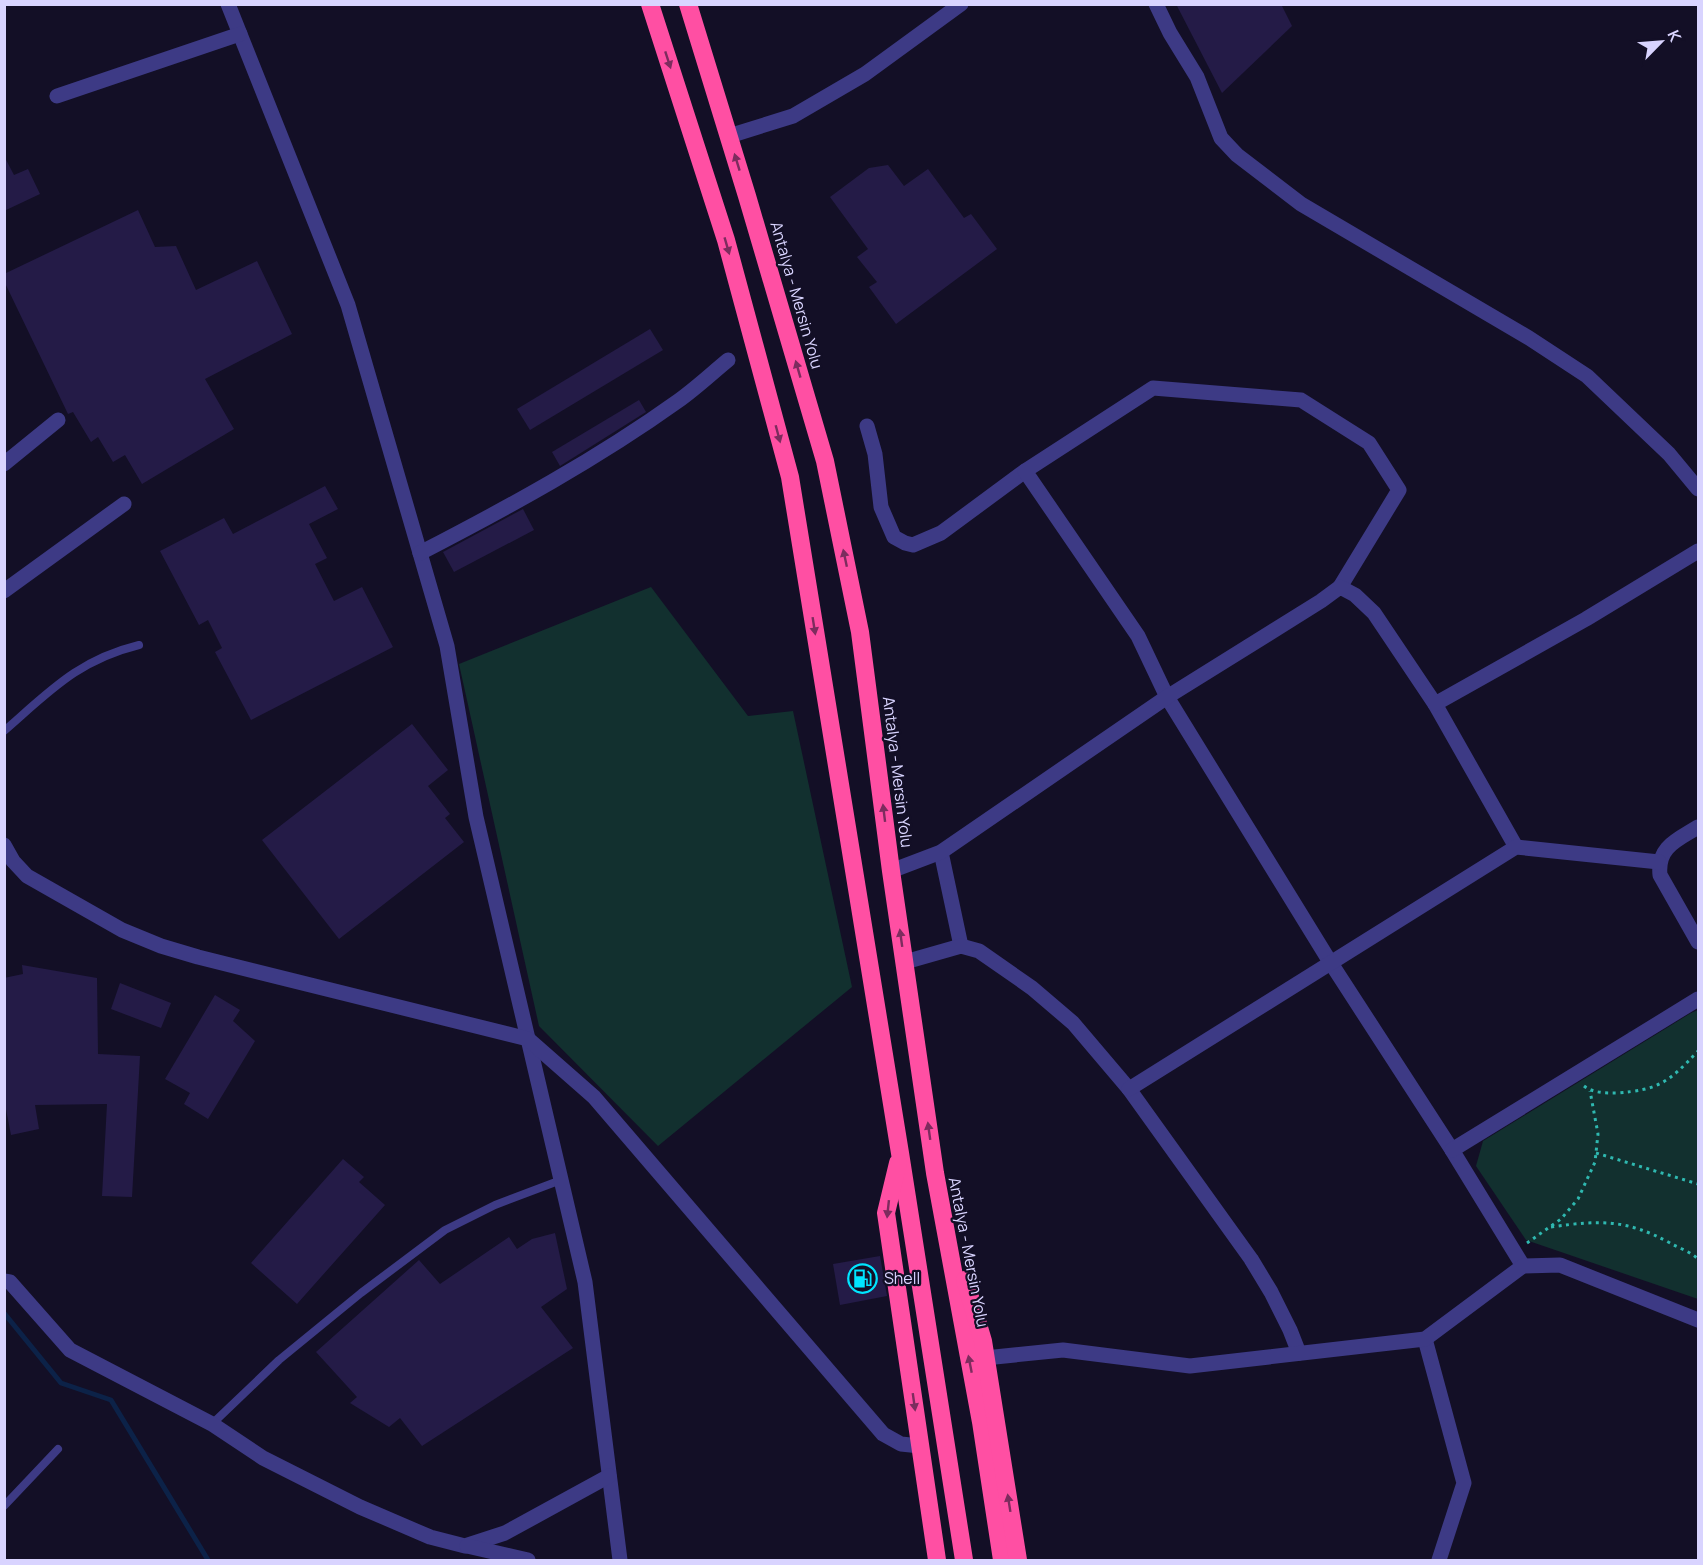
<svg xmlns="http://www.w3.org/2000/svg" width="1703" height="1565" font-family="Manrope,sans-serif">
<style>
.green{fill:#12302f}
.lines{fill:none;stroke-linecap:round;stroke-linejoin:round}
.stream{stroke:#0c2248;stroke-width:5}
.building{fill:#241b47}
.path{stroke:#2fb8b0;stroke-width:3;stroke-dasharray:3 4.5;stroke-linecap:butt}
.lane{stroke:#3d3a85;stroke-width:8}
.street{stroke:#3d3a85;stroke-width:15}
.highway{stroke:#ff4fa3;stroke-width:18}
.oneway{fill:#7d2c5e}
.labels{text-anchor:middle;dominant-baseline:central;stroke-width:4.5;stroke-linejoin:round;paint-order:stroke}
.street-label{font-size:16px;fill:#d9d4ff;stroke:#130f26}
.poi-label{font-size:16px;fill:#d9d4ff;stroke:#130f26;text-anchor:start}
</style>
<rect width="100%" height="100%" fill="#130f26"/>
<!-- green -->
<g class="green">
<path d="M 651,587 L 748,716 L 793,711 L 852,987 L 658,1146 L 539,1026 L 459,664 Z"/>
<path d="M 1698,1010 L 1698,1299 L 1526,1240 L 1476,1166 L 1483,1141 L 1691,1013 Z"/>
</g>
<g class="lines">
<!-- stream -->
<path class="stream" d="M 4,1313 L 61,1383 L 111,1400 L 208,1560"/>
</g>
<!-- building -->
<g class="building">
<path d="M 1176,4 L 1281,4 L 1292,26 L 1222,93 Z"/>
<path d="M 4,156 L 14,175 L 28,169 L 40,194 L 4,211 Z"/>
<path d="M 888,165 L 904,186 L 928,169 L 964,218 L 971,214 L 997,249 L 896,324 L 869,287 L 877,282 L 857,257 L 868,249 L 830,197 L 869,168 Z"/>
<path d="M 138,210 L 155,247 L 176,246 L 196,290 L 257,261 L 292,334 L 205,379 L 234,429 L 142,484 L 125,455 L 113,462 L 98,437 L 91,442 L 73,412 L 68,414 L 4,281 L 4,274 Z"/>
<path d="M 650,329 L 663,350 L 530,430 L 517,409 Z"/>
<path d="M 639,400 L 646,412 L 560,466 L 552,452 Z"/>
<path d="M 325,486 L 338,509 L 309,524 L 327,558 L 315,564 L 334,601 L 362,587 L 393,647 L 251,720 L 215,652 L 222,648 L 208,620 L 199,625 L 160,551 L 224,518 L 233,534 Z"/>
<path d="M 523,509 L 534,530 L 454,572 L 443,552 Z"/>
<path d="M 412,724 L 448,770 L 428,786 L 450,814 L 445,818 L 464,842 L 339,939 L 262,840 Z"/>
<path d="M 22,965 L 97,978 L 98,1054 L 140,1056 L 132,1197 L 102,1196 L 107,1104 L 35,1105 L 39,1129 L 11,1135 L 4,1099 L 4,978 L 23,974 Z"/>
<path d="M 120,983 L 171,1003 L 161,1028 L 111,1009 Z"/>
<path d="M 215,995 L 240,1010 L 233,1021 L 255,1041 L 208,1119 L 184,1104 L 190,1093 L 165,1079 Z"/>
<path d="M 343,1159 L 364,1177 L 359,1182 L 385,1205 L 297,1304 L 251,1263 Z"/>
<path d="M 555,1233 L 567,1289 L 541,1307 L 573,1348 L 422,1446 L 400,1418 L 389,1427 L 350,1403 L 357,1397 L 316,1352 L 419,1260 L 440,1284 L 509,1237 L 517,1249 L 532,1239 Z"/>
<path d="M 880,1256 L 887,1296 L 840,1305 L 833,1264 Z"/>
</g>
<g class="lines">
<!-- path -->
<g class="path">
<path d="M 1584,1086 C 1593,1093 1605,1093 1616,1093 C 1659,1090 1669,1082 1698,1051"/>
<path d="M 1596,1153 L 1698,1184"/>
<path d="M 1551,1227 C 1600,1220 1626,1219 1670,1243 C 1679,1248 1691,1252 1698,1259"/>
<path d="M 1527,1243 L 1561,1219 L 1578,1199 L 1595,1162 L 1598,1134 L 1590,1091"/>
</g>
<!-- lane -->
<g class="lane">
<path d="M 4,731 C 50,691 78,660 139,645"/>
<path d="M 212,1424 L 279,1360 L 361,1293 L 445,1230 L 495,1205 L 561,1180"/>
<path d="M 4,1506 L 58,1449"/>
</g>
<!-- street -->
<g class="street">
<path d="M 228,4 L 348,305 L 447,646 L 476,817 L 585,1282 L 620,1560"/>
<path d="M 1156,4 L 1170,33 L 1197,77 L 1221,138 L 1237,155 L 1301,204 L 1529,338 L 1587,376 L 1669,454 L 1698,489"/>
<path d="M 57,96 L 240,34"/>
<path d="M 729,136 L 793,116 L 865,74 L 961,4"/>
<path d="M 867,426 L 875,454 L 881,507 L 894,537 L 905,543 L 913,545 L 941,533 L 1025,471"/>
<path d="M 4,464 L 58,420"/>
<path d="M 420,553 C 509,507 597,459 678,401 C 695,389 711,374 728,360"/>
<path d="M 1340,587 L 1399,490 L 1369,443 L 1301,400 L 1153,388 L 1025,471 L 1138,636 L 1167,697 L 1327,957 L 1452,1150 L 1523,1266"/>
<path d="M 4,591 L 124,504"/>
<path d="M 1435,704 L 1516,847"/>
<path d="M 1698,827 C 1677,840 1657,847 1660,875 L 1698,942"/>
<path d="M 4,845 L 13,861 L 27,876 L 122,930 L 161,946 L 198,957 L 528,1039 L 594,1097 L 883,1434 L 901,1444 L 920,1446"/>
<path d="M 941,852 L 961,946"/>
<path d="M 891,871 L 941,852 L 1167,697 L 1321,601 L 1340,587 L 1355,595 L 1374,613 L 1435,704 L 1586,619 L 1698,551"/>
<path d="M 905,962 L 961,946 L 979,951 L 1032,988 L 1073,1023 L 1129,1089 L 1251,1259 L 1271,1292 L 1290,1330 L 1299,1353"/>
<path d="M 1129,1089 L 1516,847 L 1659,862"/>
<path d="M 1452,1150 L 1698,999"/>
<path d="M 4,1281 L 10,1282 L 70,1350 L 212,1424 L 263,1458 L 360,1507 L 430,1537 L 465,1546 L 505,1533 L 609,1476"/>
<path d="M 1425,1339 L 1464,1483 L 1439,1560"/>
<path d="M 985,1358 L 1063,1350 L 1190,1366 L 1425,1339 L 1523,1266 L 1560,1265 L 1698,1320"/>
<path d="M 467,1546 L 528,1560"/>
</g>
<!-- highway -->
<g class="highway">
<path d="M 650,4 L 726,240 L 790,477 L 900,1153 L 964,1560"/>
<path d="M 688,4 L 747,196 L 825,461 L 860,632 L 891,871 L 935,1173 L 981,1422 L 1002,1560"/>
<path d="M 898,1163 L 886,1213 L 937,1560"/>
<path d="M 965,1280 L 983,1341 L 1018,1560"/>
</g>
</g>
<!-- one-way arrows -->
<defs><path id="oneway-solid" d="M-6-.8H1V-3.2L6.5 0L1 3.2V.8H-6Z" transform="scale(1.5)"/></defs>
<g class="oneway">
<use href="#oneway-solid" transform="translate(668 60) rotate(72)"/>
<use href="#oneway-solid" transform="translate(737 162) rotate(-107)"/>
<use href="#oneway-solid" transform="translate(727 246) rotate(74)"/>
<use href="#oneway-solid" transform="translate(798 369) rotate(-106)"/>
<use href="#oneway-solid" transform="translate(778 434) rotate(75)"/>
<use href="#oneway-solid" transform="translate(845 558) rotate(-102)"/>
<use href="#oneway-solid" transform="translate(814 626) rotate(81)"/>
<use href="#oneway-solid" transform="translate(884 813) rotate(-97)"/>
<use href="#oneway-solid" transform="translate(901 938) rotate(-98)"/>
<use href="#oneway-solid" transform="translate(929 1131) rotate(-98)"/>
<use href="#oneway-solid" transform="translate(888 1209) rotate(96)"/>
<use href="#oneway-solid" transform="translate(970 1364) rotate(-101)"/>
<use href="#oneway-solid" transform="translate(914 1402) rotate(82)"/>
<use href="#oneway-solid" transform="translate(1009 1503) rotate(-99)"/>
</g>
<!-- icons -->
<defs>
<symbol id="fuel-ring" viewBox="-11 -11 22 22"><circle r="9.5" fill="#130f26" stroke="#00e5ff" stroke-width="1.5"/><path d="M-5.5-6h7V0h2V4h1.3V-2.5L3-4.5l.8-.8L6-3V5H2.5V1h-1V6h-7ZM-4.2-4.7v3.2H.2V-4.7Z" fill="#00e5ff"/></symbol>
</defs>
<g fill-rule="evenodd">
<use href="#fuel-ring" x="846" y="1262" width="33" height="33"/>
</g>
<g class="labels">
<!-- street labels -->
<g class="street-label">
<text transform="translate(797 295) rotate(74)">Antalya - Mersin Yolu</text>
<text transform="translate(898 772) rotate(83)">Antalya - Mersin Yolu</text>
<text transform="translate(969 1252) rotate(79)">Antalya - Mersin Yolu</text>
</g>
<!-- poi labels -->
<g class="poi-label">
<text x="884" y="1278">Shell</text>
</g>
</g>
<!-- border -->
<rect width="1703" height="1565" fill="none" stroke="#d9d4ff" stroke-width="12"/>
<!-- north arrow -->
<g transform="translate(1661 42) rotate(65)" stroke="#130f26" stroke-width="4.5" paint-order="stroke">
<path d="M0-4.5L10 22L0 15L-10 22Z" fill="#d9d4ff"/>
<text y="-9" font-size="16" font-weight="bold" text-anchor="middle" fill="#d9d4ff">K</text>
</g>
</svg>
